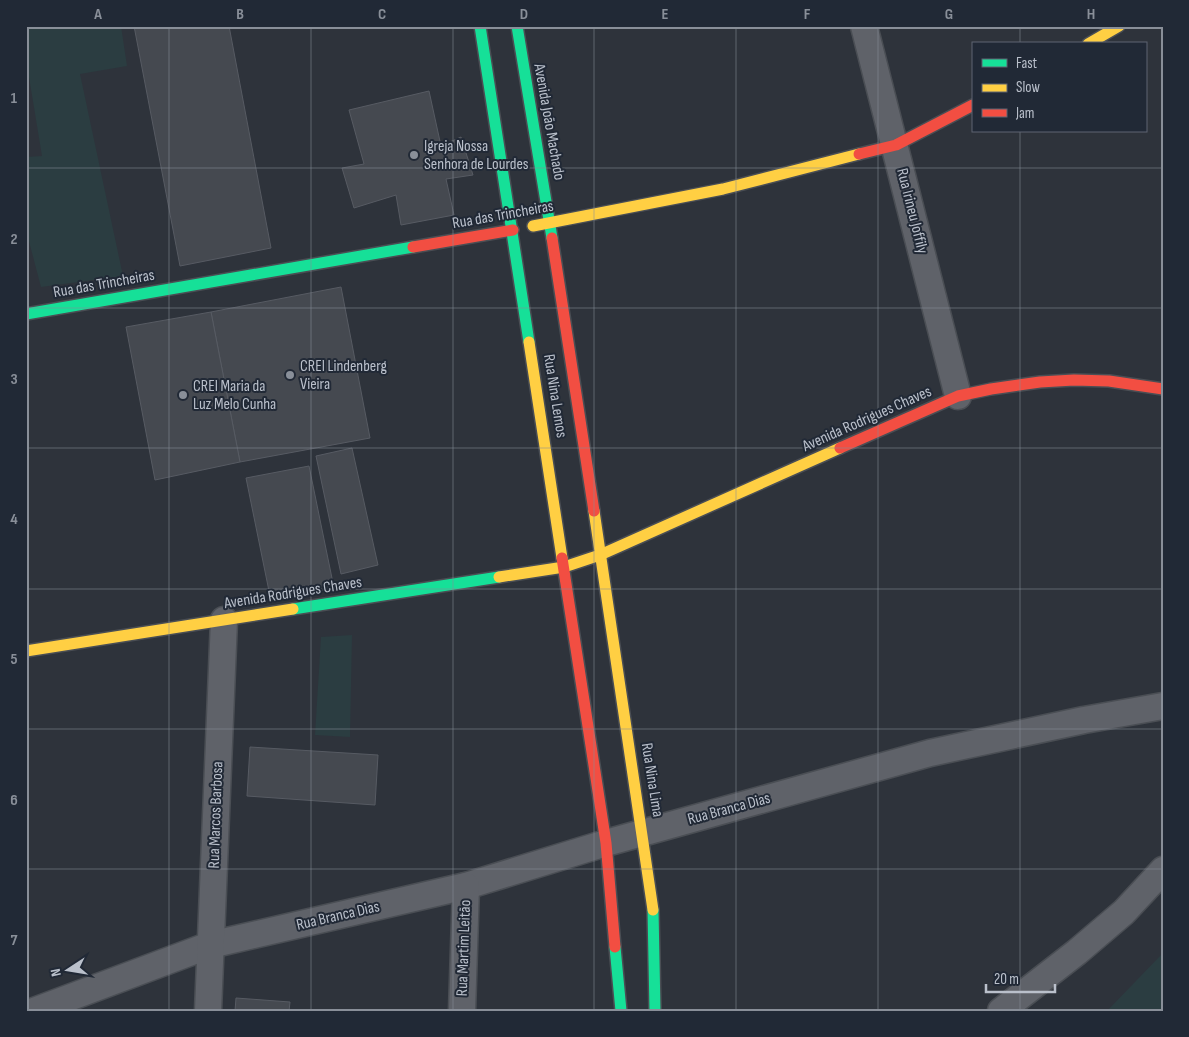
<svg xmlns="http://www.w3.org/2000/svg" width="1189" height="1037" font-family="'Sofia Sans Condensed',sans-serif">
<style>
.green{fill:#2b3d41}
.building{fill:#454950;stroke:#575b63}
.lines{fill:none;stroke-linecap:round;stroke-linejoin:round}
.street-casing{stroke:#4a4e54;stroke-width:29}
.fast-casing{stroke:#4a4e54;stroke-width:14}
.slow-casing{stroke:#4a4e54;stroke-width:14}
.jam-casing{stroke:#4a4e54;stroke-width:14}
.street{stroke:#5f6269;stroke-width:26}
.fast{stroke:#16e098;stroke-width:11}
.slow{stroke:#ffcf43;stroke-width:11}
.jam{stroke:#f24e42;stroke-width:11}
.grid{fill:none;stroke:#898f99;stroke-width:1;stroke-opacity:0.55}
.poi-dot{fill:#898f99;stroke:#212936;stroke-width:2}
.labels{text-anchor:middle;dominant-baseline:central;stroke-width:4;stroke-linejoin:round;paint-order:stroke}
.street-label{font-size:16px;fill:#bac0cb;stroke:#212936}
.poi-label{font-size:16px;fill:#bac0cb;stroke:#212936;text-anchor:start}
.neatline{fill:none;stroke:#898f99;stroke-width:2}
.grid-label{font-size:16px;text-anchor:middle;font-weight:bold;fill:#898f99}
</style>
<rect width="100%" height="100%" fill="#2e333b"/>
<!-- green -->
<g class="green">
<path d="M 26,26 L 121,26 L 127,66 L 80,74 L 123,276 L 41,287 L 26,230 L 26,157 L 42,156 L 26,59 Z"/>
<path d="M 352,635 L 350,737 L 315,735 L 321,637 Z"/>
<path d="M 1163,953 L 1163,1011 L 1107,1011 Z"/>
</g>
<!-- building -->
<g class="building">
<path d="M 134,26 L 229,26 L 271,248 L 180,266 Z"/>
<path d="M 429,91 L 441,146 L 461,137 L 473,175 L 446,179 L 454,215 L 401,225 L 396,195 L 354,208 L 342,168 L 364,164 L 349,110 Z"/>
<path d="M 341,287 L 370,438 L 240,462 L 211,312 Z"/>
<path d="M 211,312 L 240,462 L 155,480 L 126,327 Z"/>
<path d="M 352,448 L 378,565 L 341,574 L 316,456 Z"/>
<path d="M 309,466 L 334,588 L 271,601 L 246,478 Z"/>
<path d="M 250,747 L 378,755 L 375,805 L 247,796 Z"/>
<path d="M 236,998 L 290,1002 L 289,1011 L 235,1011 Z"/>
</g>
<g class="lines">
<defs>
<g id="street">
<path d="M 864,26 L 958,396"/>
<path d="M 34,1011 L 210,945 L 466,886 L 606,843 L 930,753 L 1084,720 L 1163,706"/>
<path d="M 208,1011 L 224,620"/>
<path d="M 462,1011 L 466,886"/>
<path d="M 1001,1011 L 1077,952 L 1124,912 L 1163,870"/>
</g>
<g id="fast">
<path d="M 480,26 L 529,342"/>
<path d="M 517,26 L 552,238"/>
<path d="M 26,314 L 413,247"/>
<path d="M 293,609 L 499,577"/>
<path d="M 653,910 L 655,1011"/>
<path d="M 615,947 L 621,1011"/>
</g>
<g id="slow">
<path d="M 1088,44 L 1119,26"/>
<path d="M 533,226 L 723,189 L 859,154"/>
<path d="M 529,342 L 562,558"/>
<path d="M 594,511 L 653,910"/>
<path d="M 499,577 L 564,567 L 600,555 L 840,448"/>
<path d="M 26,651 L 293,609"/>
</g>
<g id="jam">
<path d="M 859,154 L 896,145 L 973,105"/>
<path d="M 552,238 L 594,511"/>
<path d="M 413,247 L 513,230"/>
<path d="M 840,448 L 958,396 L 991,389 L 1040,382 L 1074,380 L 1109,381 L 1163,389"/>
<path d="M 562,558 L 606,843 L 615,947"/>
</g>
</defs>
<!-- street casing -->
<use href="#street" class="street-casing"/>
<!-- fast casing -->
<use href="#fast" class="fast-casing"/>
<!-- slow casing -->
<use href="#slow" class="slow-casing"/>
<!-- jam casing -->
<use href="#jam" class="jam-casing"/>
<!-- street -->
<use href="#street" class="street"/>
<!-- fast -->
<use href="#fast" class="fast"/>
<!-- slow -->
<use href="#slow" class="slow"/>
<!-- jam -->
<use href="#jam" class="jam"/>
</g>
<!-- grid -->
<path class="grid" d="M 169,26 L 169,1011M 311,26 L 311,1011M 453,26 L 453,1011M 594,26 L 594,1011M 736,26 L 736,1011M 878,26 L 878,1011M 1020,26 L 1020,44M 1020,131 L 1020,1011M 26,168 L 1163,168M 26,308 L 1163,308M 26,448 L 1163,448M 26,589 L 1163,589M 26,729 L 1163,729M 26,869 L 1163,869"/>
<!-- markers -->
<g class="poi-dot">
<circle cx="414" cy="155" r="5"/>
<circle cx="290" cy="375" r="5"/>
<circle cx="183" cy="395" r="5"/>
</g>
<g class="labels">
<!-- street labels -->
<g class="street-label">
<text transform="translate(549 122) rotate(80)">Avenida João Machado</text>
<text transform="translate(912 211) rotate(76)">Rua Irineu Joffily</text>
<text transform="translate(503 215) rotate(-10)">Rua das Trincheiras</text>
<text transform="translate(104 284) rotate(-10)">Rua das Trincheiras</text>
<text transform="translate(555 396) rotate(81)">Rua Nina Lemos</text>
<text transform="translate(867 419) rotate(-24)">Avenida Rodrigues Chaves</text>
<text transform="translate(293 593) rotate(-9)">Avenida Rodrigues Chaves</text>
<text transform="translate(652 780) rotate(81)">Rua Nina Lima</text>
<text transform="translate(729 809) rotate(-15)">Rua Branca Dias</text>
<text transform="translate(216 815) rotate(-88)">Rua Marcos Barbosa</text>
<text transform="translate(338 916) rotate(-13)">Rua Branca Dias</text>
<text transform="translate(464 948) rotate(-88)">Rua Martim Leitão</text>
</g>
<!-- poi labels -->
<g class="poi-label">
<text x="424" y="146">Igreja Nossa<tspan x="424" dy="18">Senhora de Lourdes</tspan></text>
<text x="300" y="366">CREI Lindenberg<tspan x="300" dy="18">Vieira</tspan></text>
<text x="193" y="386">CREI Maria da<tspan x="193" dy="18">Luz Melo Cunha</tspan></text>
</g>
</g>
<!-- border -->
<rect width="1189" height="1037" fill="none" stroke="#212936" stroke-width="55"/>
<!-- legend -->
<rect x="972" y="42" width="175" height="90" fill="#212936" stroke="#5e6572"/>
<rect x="982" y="59" width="25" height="8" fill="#16e098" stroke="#5e6572"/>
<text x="1016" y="68" font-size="15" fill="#bac0cb">Fast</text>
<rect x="982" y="84" width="25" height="8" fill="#ffcf43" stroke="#5e6572"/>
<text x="1016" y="92" font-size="15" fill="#bac0cb">Slow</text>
<rect x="982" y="109" width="25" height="8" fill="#f24e42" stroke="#5e6572"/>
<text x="1016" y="118" font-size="15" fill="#bac0cb">Jam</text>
<!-- north arrow -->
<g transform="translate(68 970) rotate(258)" stroke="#212936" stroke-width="4" paint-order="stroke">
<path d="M0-4L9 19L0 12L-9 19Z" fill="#bac0cb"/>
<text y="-8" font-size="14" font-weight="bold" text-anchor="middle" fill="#bac0cb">N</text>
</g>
<!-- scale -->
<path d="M986 984v8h69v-8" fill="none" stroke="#bac0cb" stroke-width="2.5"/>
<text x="994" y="984" font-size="15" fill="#bac0cb" stroke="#212936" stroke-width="4" paint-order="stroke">20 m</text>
<rect x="28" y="28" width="1134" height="982" class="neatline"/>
<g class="grid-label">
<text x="98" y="19">A</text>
<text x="240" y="19">B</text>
<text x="382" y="19">C</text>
<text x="524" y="19">D</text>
<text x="665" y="19">E</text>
<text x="807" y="19">F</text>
<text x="949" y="19">G</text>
<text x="1091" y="19">H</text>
<text x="14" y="103">1</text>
<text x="14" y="244">2</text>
<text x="14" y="384">3</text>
<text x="14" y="524">4</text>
<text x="14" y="664">5</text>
<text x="14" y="805">6</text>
<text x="14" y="945">7</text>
</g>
</svg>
